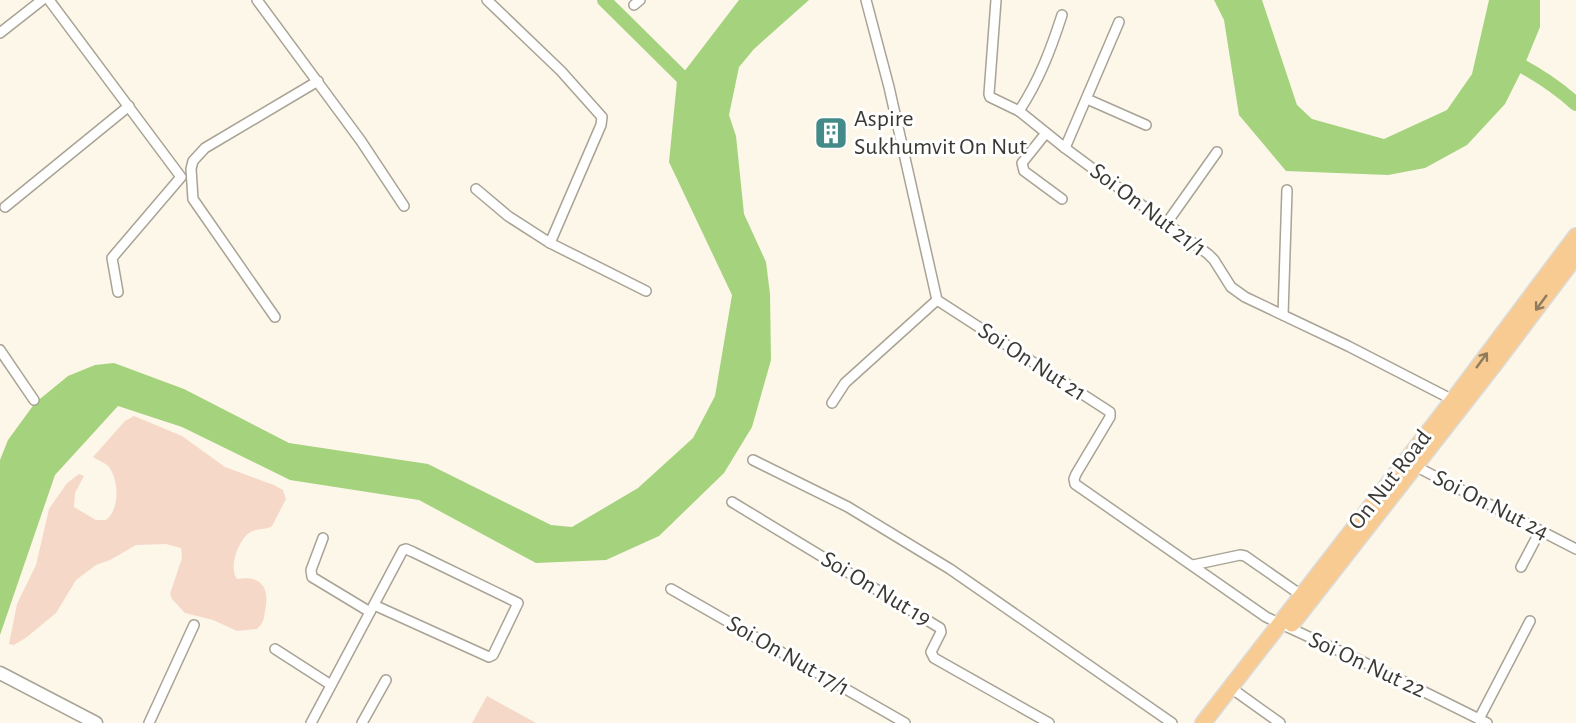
<svg xmlns="http://www.w3.org/2000/svg" width="1576" height="723" font-family="'Alegreya Sans',sans-serif">
<style>
.green{fill:#f6d8c8}
.water{fill:#a5d27d}
.lines{fill:none;stroke-linecap:round;stroke-linejoin:round}
.canal{stroke:#a5d27d;stroke-width:14}
.minor-casing{stroke:#a8a395;stroke-width:12}
.tertiary-casing{stroke:#a8a395;stroke-width:15}
.primary-casing{stroke:#dcdbda;stroke-width:18}
.minor{stroke:#fff;stroke-width:9}
.tertiary{stroke:#fff;stroke-width:12}
.primary{stroke:#f7cb92;stroke-width:15}
.oneway{stroke:#907b5e}
.labels{text-anchor:middle;dominant-baseline:central;stroke-width:6;stroke-linejoin:round;paint-order:stroke}
.poi-label{font-size:24px;fill:#3b3933;stroke:#fff;text-anchor:start}
.street-label{font-size:24px;fill:#3b3933;stroke:#fff}
</style>
<rect width="100%" height="100%" fill="#fcf7e8"/>
<!-- green -->
<g class="green">
<path d="M 134,416 L 182,436 L 225,467 L 274,485 L 283,490 L 286,499 L 272,526 C 266,530 260,528 253,531 C 239,536 228,568 237,579 C 262,575 270,588 265,611 C 264,619 263,624 257,629 L 237,631 L 213,620 L 185,613 L 172,599 L 170,594 L 182,558 L 181,548 L 166,544 L 136,545 L 110,560 L 96,565 L 76,580 L 56,613 L 27,637 L 14,645 L 9,644 L 17,604 L 36,565 L 49,509 L 67,483 L 79,474 L 84,476 L 75,493 L 74,507 L 96,520 L 106,520 C 120,509 119,481 109,467 C 105,462 98,461 93,457 L 125,421 Z"/>
<path d="M 487,696 L 536,723 L 472,723 Z"/>
</g>
<!-- water -->
<g class="water">
<path d="M 739,0 L 809,0 L 754,49 L 739,67 L 729,115 L 736,136 L 744,214 L 766,262 L 770,294 L 771,360 L 752,427 L 724,473 L 659,536 L 606,560 L 536,563 L 419,500 L 290,480 L 182,427 L 118,406 L 55,475 L 0,635 L 0,460 L 8,440 L 35,403 L 68,376 L 95,365 L 114,363 L 184,389 L 289,443 L 428,464 L 551,525 L 572,527 L 638,488 L 693,438 L 715,396 L 732,295 L 669,162 L 677,81 Z"/>
<path d="M 1214,0 L 1262,0 L 1297,105 L 1312,119 L 1384,139 L 1447,110 L 1472,74 L 1489,0 L 1540,0 L 1540,27 L 1524,66 L 1505,104 L 1467,145 L 1425,168 L 1388,175 L 1286,171 L 1239,115 L 1224,20 Z"/>
</g>
<g class="lines">
<!-- canal -->
<g class="canal">
<path d="M 604,0 L 692,87"/>
<path d="M 1508,59 C 1533,71 1556,86 1576,104"/>
</g>
<defs>
<g id="minor">
<path d="M 49,0 L 181,177 L 112,258 L 118,292"/>
<path d="M 257,0 L 361,141 L 404,206"/>
<path d="M 487,0 L 561,71 L 602,117 L 601,125 L 550,243 L 646,291"/>
<path d="M 866,0 L 889,87 L 937,300 L 1110,412 L 1110,417 L 1076,474 L 1074,479 L 1075,484 L 1266,617 L 1376,668 L 1487,723"/>
<path d="M 996,0 L 989,94 L 990,97 L 1019,111 L 1065,148 L 1208,254 L 1214,260 L 1231,287 L 1245,297 L 1348,346 L 1453,400"/>
<path d="M 634,5 L 640,0"/>
<path d="M 0,33 L 42,0"/>
<path d="M 1087,99 L 1146,125"/>
<path d="M 1019,111 C 1039,81 1051,49 1062,15"/>
<path d="M 1046,133 L 1022,163 L 1024,171 L 1062,199"/>
<path d="M 1065,148 L 1119,22"/>
<path d="M 476,189 L 508,216 L 550,243"/>
<path d="M 5,207 L 129,106"/>
<path d="M 1166,224 L 1217,152"/>
<path d="M 1283,315 L 1287,190"/>
<path d="M 275,317 L 193,199 L 191,169 L 193,161 L 205,148 L 318,81"/>
<path d="M 0,350 L 34,400"/>
<path d="M 832,403 L 845,383 L 937,300"/>
<path d="M 753,460 L 848,507 L 950,569 L 1172,723"/>
<path d="M 1413,465 L 1576,549"/>
<path d="M 732,502 L 940,628 L 941,632 L 931,652 L 934,658 L 1049,723"/>
<path d="M 323,538 L 311,570 L 312,577 L 370,612"/>
<path d="M 1193,565 L 1240,555 L 1245,556 L 1301,595"/>
<path d="M 1521,567 L 1540,531"/>
<path d="M 671,589 L 905,723"/>
<path d="M 275,649 L 331,685"/>
<path d="M 1231,688 L 1280,723"/>
<path d="M 1479,719 L 1530,621"/>
<path d="M 149,723 L 194,625"/>
<path d="M 311,723 L 403,550 L 406,549 L 413,552 L 518,603 L 493,655 L 489,657 L 374,605"/>
<path d="M 362,723 L 386,680"/>
</g>
<path id="tertiary" d="M 0,673 L 96,723"/>
<g id="primary">
<path d="M 1292,624 L 1494,365 L 1576,256"/>
<path d="M 1203,723 L 1453,400 L 1576,236"/>
</g>
</defs>
<!-- minor casing -->
<use href="#minor" class="minor-casing"/>
<!-- tertiary casing -->
<use href="#tertiary" class="tertiary-casing"/>
<!-- primary casing -->
<use href="#primary" class="primary-casing"/>
<!-- minor -->
<use href="#minor" class="minor"/>
<!-- tertiary -->
<use href="#tertiary" class="tertiary"/>
<!-- primary -->
<use href="#primary" class="primary"/>
</g>
<!-- one-way arrows -->
<defs><path id="oneway-shaft" d="M-6 0H5M1.5-3L5.5 0L1.5 3" fill="none" stroke-width="1.6" stroke-linecap="round" stroke-linejoin="round" transform="scale(1.5)"/></defs>
<g class="oneway">
<use href="#oneway-shaft" transform="translate(1541 303) rotate(126)"/>
<use href="#oneway-shaft" transform="translate(1482 360) rotate(-54)"/>
</g>
<!-- icons -->
<defs>
<symbol id="building-square" viewBox="-11 -11 22 22"><rect x="-9" y="-9" width="18" height="18" rx="4" fill="#438a88" stroke="#fff"/><path d="M-4-6H4V6H1V3H-1V6H-4ZM-2.5-4.3h1.7v1.8h-1.7ZM.8-4.3h1.7v1.8H.8ZM-2.5-1h1.7V.8h-1.7ZM.8-1h1.7V.8H.8Z" fill="#fff"/></symbol>
</defs>
<g fill-rule="evenodd">
<use href="#building-square" x="812" y="114" width="38" height="38"/>
</g>
<g class="labels">
<!-- poi labels -->
<g class="poi-label">
<text x="854" y="119">Aspire<tspan x="854" dy="28">Sukhumvit On Nut</tspan></text>
</g>
<!-- street labels -->
<g class="street-label">
<text transform="translate(1148 210) rotate(37)">Soi On Nut 21/1</text>
<text transform="translate(1032 362) rotate(33)">Soi On Nut 21</text>
<text transform="translate(1390 480) rotate(-52)">On Nut Road</text>
<text transform="translate(1491 505) rotate(27)">Soi On Nut 24</text>
<text transform="translate(876 589) rotate(31)">Soi On Nut 19</text>
<text transform="translate(788 656) rotate(30)">Soi On Nut 17/1</text>
<text transform="translate(1367 665) rotate(25)">Soi On Nut 22</text>
</g>
</g>
</svg>
